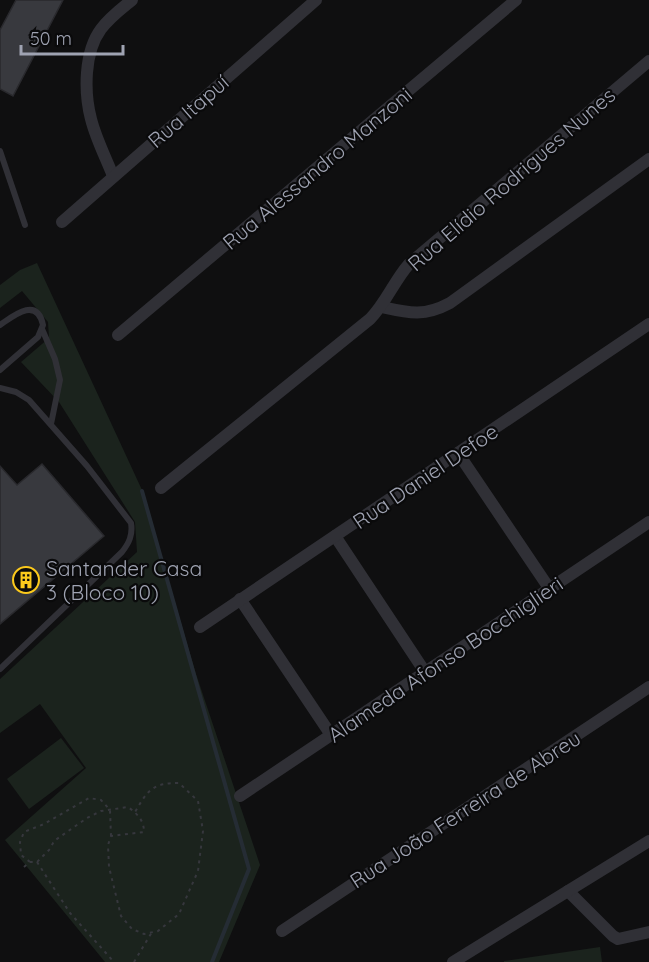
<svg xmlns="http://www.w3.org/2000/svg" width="649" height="962" font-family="Quicksand,sans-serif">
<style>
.green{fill:#1b231d}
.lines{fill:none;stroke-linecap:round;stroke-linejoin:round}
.stream{stroke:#252c34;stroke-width:4}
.building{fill:#38393e;stroke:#29292d;stroke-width:1.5}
.path{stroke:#36373d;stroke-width:2;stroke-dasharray:3 4.5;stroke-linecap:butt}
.service{stroke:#303036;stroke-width:6}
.minor{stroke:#303036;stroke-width:12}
.labels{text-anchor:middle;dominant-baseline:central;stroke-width:4.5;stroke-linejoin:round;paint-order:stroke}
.street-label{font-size:21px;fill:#9fa3b2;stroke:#0a0a0b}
.poi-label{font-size:21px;fill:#9fa3b2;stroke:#0a0a0b;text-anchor:start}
</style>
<rect width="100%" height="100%" fill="#0f0f10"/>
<!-- green -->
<g class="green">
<path d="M 37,263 L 142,490 L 196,674 L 260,865 L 219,962 L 105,962 L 5,840 L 86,768 L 40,704 L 0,733 L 0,679 L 137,552 L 135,522 L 59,402 L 21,362 L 49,338 L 48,322 L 22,291 L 0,308 L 0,285 L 20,270 Z"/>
<path d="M 61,738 L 84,768 L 29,809 L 7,779 Z"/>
<path d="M 600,947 L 602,962 L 504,962 L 504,961 Z"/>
</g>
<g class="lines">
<!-- stream -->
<path class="stream" d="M 142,491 L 249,869 L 212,962"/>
</g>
<!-- building -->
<g class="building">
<path d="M 16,0 L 63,0 L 13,96 L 0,89 L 0,30 Z"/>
<path d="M 42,464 L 104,536 L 0,624 L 0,466 L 17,485 Z"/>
</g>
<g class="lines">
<!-- path -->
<g class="path">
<path d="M 30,862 L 21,855 L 20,842 L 24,832 L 44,824 L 89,798 L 101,800 L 110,810 L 111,836"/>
<path d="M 37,862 L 70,913 L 114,962"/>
<path d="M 24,867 L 30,862 L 37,862 L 50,849 L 54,841 L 87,818 L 101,811 L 128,807 C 138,814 144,821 144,832 L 111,836 L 108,845 L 109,867 L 121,916 L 132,929 L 144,934 L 158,931 L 179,914 L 198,871 L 203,831 L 198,801 L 179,783 C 152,783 148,790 135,812"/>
<path d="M 134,962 L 152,932"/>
</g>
<!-- service -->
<g class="service">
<path d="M 0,151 L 25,225"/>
<path d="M 0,325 C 13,316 37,296 43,325 L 38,337 L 0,370"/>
<path d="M 42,329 L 55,359 L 60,380 L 51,424"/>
<path d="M 0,388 L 16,392 L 29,400 L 87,466 L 131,523 C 133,535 129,543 122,552 L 0,669"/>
</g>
<!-- minor -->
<g class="minor">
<path d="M 113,176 C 106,158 96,139 91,119 C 84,92 84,52 101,29 C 110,17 121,9 132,0"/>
<path d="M 62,222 L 316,0"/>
<path d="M 382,307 C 409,313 424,317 450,303 L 649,159"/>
<path d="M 118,335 L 516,0"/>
<path d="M 458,453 L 549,588"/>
<path d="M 161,488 L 370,319 C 386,303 394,281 409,264 L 649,61"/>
<path d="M 335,536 L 425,672"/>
<path d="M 240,599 L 331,735"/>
<path d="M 200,627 L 649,324"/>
<path d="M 240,796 L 649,522"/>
<path d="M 568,891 L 613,936 L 618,939 L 649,932"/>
<path d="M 282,931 L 649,687"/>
<path d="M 453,962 L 649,841"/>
</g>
</g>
<!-- icons -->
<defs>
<symbol id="building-ring" viewBox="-11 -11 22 22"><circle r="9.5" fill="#0a0a0b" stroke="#fbc91c" stroke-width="1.5"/><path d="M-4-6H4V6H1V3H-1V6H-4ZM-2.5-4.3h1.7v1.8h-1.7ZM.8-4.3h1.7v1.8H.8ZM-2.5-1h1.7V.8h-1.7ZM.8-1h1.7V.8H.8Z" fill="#fbc91c"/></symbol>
</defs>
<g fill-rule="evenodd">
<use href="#building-ring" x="11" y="565" width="30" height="30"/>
</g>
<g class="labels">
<!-- street labels -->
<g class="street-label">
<text transform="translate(188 111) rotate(-41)">Rua Itapuí</text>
<text transform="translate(317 168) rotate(-40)">Rua Alessandro Manzoni</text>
<text transform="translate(511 179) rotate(-41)">Rua Elídio Rodrigues Nunes</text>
<text transform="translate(425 476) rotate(-34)">Rua Daniel Defoe</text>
<text transform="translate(445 659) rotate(-34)">Alameda Afonso Bocchiglieri</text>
<text transform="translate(465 809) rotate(-33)">Rua João Ferreira de Abreu</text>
</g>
<!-- poi labels -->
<g class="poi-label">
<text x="46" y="568">Santander Casa<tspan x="46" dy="24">3 (Bloco 10)</tspan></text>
</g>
</g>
<!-- scale -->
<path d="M21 45v9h102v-9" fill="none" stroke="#9fa3b2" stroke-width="3"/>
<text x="30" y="45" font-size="18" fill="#9fa3b2" stroke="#0a0a0b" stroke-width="4.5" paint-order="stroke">50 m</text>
</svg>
